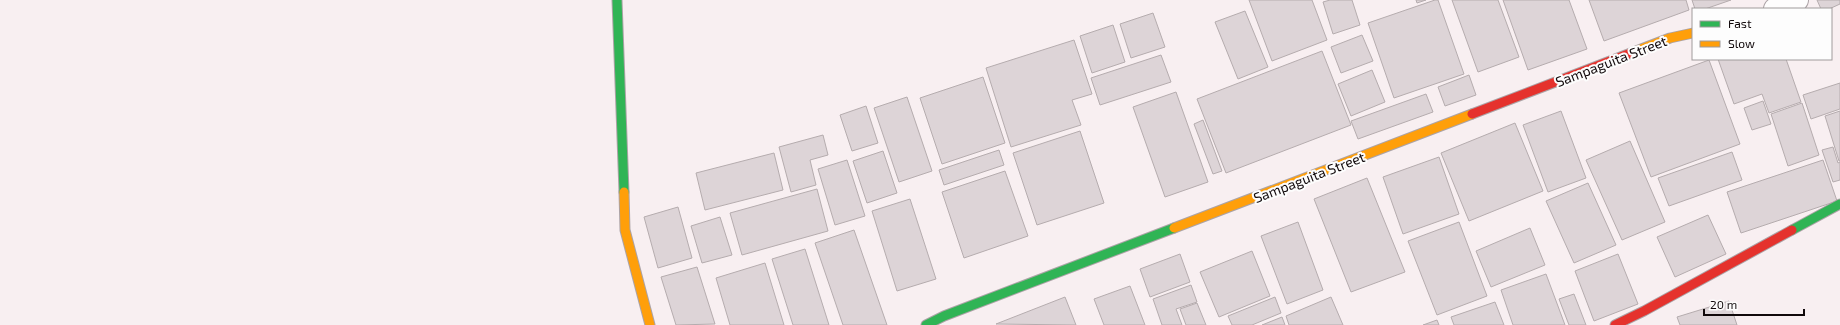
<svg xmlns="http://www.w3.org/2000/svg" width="1840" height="325" font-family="'Exo 2',sans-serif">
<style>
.building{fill:#ddd4d7;stroke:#b5acae}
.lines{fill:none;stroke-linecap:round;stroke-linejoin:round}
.street-casing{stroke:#aca3a6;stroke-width:24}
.fast-casing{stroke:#aca3a6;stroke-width:11}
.slow-casing{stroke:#aca3a6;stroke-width:11}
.jam-casing{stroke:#aca3a6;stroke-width:11}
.street{stroke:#fefdfd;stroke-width:22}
.fast{stroke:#30b455;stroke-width:9}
.slow{stroke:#ff9f0a;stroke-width:9}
.jam{stroke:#e5322d;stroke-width:9}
.labels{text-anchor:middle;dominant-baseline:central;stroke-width:4;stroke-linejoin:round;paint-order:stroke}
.street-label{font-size:14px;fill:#11090b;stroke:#fdfdfd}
</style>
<rect width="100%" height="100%" fill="#f8eff1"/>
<!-- building -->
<g class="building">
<path d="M 1249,0 L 1312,0 L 1327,40 L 1272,61 Z"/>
<path d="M 1330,0 L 1352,0 L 1360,25 L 1333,34 L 1323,2 Z"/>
<path d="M 1416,0 L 1426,0 L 1417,3 Z"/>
<path d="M 1435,0 L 1438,0 L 1464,74 L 1394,98 L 1368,23 Z"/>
<path d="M 1452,0 L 1498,0 L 1519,57 L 1478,72 Z"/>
<path d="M 1503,0 L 1569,0 L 1587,49 L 1528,70 Z"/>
<path d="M 1589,0 L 1686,0 L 1689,10 L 1604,41 Z"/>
<path d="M 1692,0 L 1731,0 L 1705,9 L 1695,9 Z"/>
<path d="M 1817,0 L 1840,0 L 1840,4 L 1829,9 L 1821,9 Z"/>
<path d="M 1245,11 L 1268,67 L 1238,79 L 1215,22 Z"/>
<path d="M 1153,13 L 1165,47 L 1131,58 L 1120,24 Z"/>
<path d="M 1113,25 L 1125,62 L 1092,73 L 1080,36 Z"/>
<path d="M 1362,35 L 1373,61 L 1341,73 L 1331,47 Z"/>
<path d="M 1074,40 L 1092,94 L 1072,100 L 1081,125 L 1011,147 L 986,68 Z"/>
<path d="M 1322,51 L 1351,125 L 1226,173 L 1197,99 Z"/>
<path d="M 1161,55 L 1171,82 L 1100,105 L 1091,78 Z"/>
<path d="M 1718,59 L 1786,59 L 1801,102 L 1769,113 L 1762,94 L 1734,104 Z"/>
<path d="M 1709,60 L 1740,144 L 1651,177 L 1619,93 Z"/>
<path d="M 1372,70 L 1385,102 L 1351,116 L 1338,84 Z"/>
<path d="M 1469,75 L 1476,95 L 1445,106 L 1438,87 Z"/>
<path d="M 983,77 L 1005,143 L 942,164 L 920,98 Z"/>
<path d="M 1840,83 L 1840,109 L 1811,119 L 1803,95 Z"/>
<path d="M 1176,92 L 1208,182 L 1165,197 L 1133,107 Z"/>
<path d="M 1426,94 L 1433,112 L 1358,139 L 1351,121 Z"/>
<path d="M 907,97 L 932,171 L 899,182 L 874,108 Z"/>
<path d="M 1763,101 L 1771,124 L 1752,130 L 1744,108 Z"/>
<path d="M 1802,103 L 1819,155 L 1788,166 L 1771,114 Z"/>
<path d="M 866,106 L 878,143 L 852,151 L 840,115 Z"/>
<path d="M 1561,111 L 1586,178 L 1548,192 L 1523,125 Z"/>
<path d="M 1840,111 L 1840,161 L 1839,161 L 1825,116 Z"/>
<path d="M 1203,120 L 1222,171 L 1213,174 L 1194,124 Z"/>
<path d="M 1515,123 L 1543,191 L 1469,221 L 1441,153 Z"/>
<path d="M 1080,131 L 1104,203 L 1037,225 L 1013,153 Z"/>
<path d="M 823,135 L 828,155 L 810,160 L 816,185 L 791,192 L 779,147 Z"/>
<path d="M 1630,141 L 1665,222 L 1622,240 L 1586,160 Z"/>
<path d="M 1833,147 L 1838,163 L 1840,162 L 1840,180 L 1833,182 L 1822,150 Z"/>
<path d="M 999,150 L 1004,165 L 944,185 L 939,170 Z"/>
<path d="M 883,151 L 897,193 L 867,203 L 853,161 Z"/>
<path d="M 1732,152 L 1742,180 L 1669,206 L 1658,178 Z"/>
<path d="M 774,153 L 783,190 L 705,210 L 696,173 Z"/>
<path d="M 1439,157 L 1459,214 L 1403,234 L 1383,177 Z"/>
<path d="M 847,160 L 865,216 L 835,225 L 818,169 Z"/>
<path d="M 1823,160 L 1837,201 L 1741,233 L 1727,192 Z"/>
<path d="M 1005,171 L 1028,236 L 964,258 L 942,192 Z"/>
<path d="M 1367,178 L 1405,272 L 1351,292 L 1314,199 Z"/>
<path d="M 1588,183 L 1616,245 L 1574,263 L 1546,201 Z"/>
<path d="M 817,189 L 828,231 L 742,255 L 730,213 Z"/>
<path d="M 910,199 L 936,279 L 897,291 L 872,211 Z"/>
<path d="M 678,207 L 692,258 L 658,268 L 644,217 Z"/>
<path d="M 1708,215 L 1726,254 L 1675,277 L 1657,237 Z"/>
<path d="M 720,217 L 732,255 L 702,263 L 691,226 Z"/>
<path d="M 1298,222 L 1323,290 L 1287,304 L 1261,236 Z"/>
<path d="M 1459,222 L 1487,296 L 1437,315 L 1408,241 Z"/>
<path d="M 1530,228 L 1545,265 L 1491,287 L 1476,251 Z"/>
<path d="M 854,230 L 887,325 L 843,325 L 815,243 Z"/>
<path d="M 805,249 L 829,325 L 793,325 L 772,259 Z"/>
<path d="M 1252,251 L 1270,296 L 1219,317 L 1200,272 Z"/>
<path d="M 1180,254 L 1190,282 L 1150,297 L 1140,269 Z"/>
<path d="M 1618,254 L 1638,304 L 1594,321 L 1575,271 Z"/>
<path d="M 765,263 L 784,325 L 730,325 L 716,278 Z"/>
<path d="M 697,267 L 715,324 L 676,325 L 661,277 Z"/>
<path d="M 1546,274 L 1565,325 L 1513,325 L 1501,290 Z"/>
<path d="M 1191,285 L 1197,302 L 1176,309 L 1182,325 L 1162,325 L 1153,299 Z"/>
<path d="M 1130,286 L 1145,325 L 1104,325 L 1094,299 Z"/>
<path d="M 1574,294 L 1586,325 L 1569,325 L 1559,299 Z"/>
<path d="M 1065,297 L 1076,325 L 996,324 Z"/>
<path d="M 1275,297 L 1281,313 L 1252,325 L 1232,325 L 1228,316 Z"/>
<path d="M 1331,297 L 1343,325 L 1289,325 L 1286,316 Z"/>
<path d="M 1729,301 L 1737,325 L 1680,325 L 1677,317 Z"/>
<path d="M 1495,302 L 1504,325 L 1454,325 L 1451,317 Z"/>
<path d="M 1197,303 L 1206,325 L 1186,325 L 1180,309 Z"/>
<path d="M 1282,317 L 1285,325 L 1262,325 Z"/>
<path d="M 1437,320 L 1439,325 L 1423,325 Z"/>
</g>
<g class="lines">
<defs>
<path id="street" d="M 1775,9 L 1797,0"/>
<g id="fast">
<path d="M 617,0 L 624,192"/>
<path d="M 1792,230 L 1840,204"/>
<path d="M 926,325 L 944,316 L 1174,228"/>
</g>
<g id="slow">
<path d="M 1631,53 L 1670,38 L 1693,33"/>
<path d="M 624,192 L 625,230 L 650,325"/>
<path d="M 1174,228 L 1472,114"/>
</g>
<g id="jam">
<path d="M 1472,114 L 1631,53"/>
<path d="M 1615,325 L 1644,311 L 1792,230"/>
</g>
</defs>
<!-- street casing -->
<use href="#street" class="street-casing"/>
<!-- fast casing -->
<use href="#fast" class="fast-casing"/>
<!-- slow casing -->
<use href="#slow" class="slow-casing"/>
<!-- jam casing -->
<use href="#jam" class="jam-casing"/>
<!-- street -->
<use href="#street" class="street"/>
<!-- fast -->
<use href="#fast" class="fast"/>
<!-- slow -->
<use href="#slow" class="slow"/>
<!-- jam -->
<use href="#jam" class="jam"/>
</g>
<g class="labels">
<!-- street labels -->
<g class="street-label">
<text transform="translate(1611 61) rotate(-21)">Sampaguita Street</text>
<text transform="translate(1309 177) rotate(-21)">Sampaguita Street</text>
</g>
</g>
<!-- legend -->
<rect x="1692" y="8" width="140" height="52" fill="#fdfdfd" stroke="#9f9b9c"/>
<rect x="1700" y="21" width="20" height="6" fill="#30b455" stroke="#9f9b9c"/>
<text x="1728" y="28" font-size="12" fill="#11090b">Fast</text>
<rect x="1700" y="41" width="20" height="6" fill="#ff9f0a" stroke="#9f9b9c"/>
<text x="1728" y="48" font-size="12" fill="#11090b">Slow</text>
<!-- scale -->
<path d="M1704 309v6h100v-6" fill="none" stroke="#11090b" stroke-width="2"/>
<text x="1710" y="309" font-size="12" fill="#11090b" stroke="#fdfdfd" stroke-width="3" paint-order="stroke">20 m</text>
</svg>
